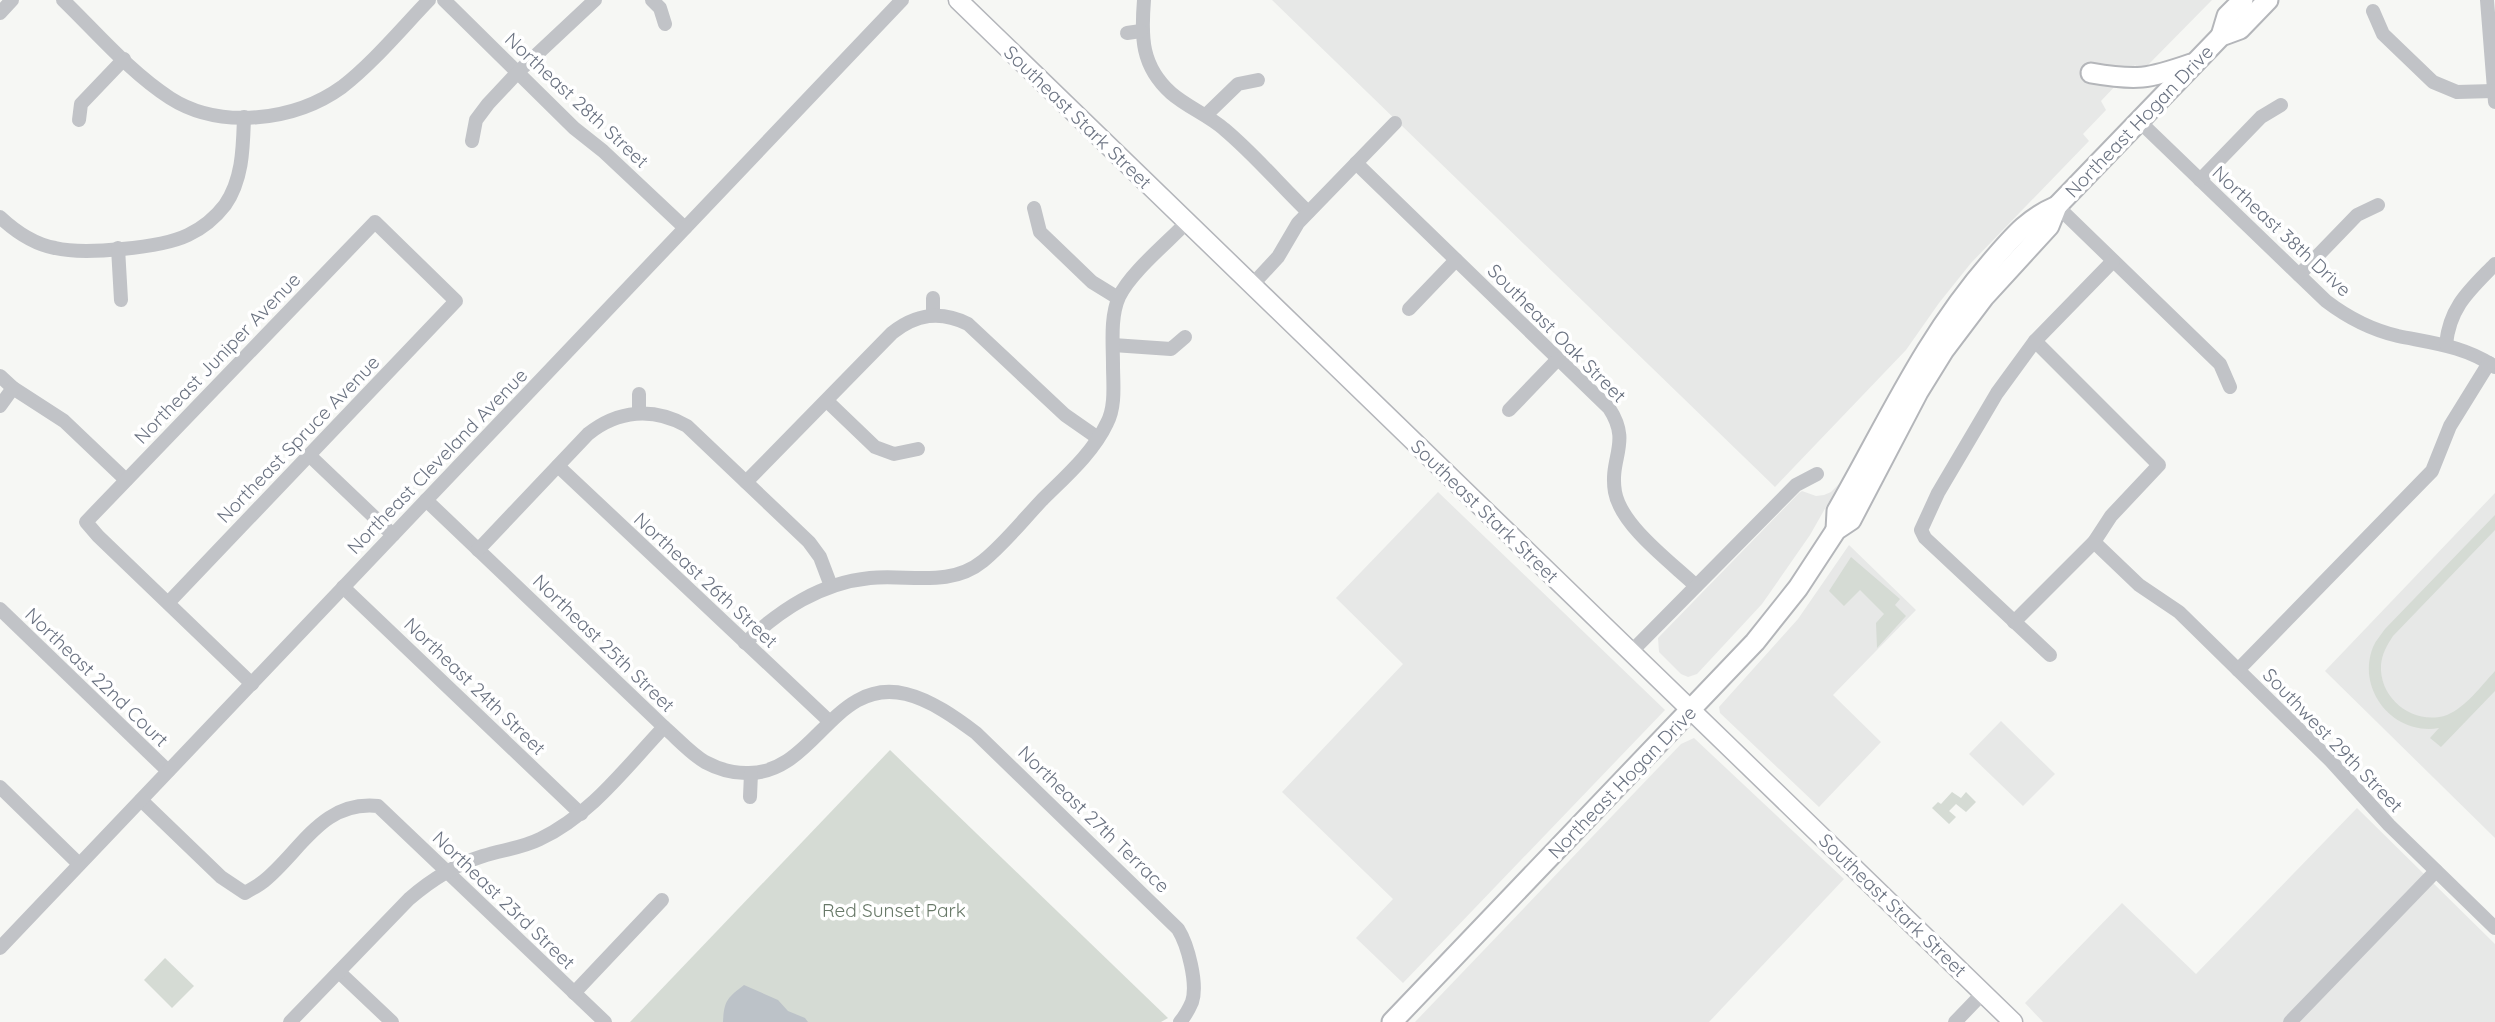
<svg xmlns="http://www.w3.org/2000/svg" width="2495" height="1022" font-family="Quicksand,sans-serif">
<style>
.built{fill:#e7e8e7}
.green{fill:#d5dbd4}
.water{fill:#bcc2c8}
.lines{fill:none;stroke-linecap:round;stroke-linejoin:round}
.major-casing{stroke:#b3b5ba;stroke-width:21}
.highway-casing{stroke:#b4b6ba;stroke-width:23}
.minor{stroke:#c1c3c7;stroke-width:14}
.major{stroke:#fff;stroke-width:18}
.highway{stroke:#fff;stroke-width:19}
.labels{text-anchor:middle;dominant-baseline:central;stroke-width:7;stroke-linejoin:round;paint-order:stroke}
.street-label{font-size:19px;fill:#6a7281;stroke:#fff}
.park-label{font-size:19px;fill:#687968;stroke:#fff}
</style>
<rect width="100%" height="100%" fill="#f6f7f4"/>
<!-- built -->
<g class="built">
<path d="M 1272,0 L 2212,0 L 2146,67 L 2139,69 L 2135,65 L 2101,101 L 2106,110 L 2083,134 L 2089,141 L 1971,263 L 1939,303 L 1906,350 L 1775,487 Z"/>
<path d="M 1839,484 L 1810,535 L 1762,604 L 1697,674 L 1688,677 L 1681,674 L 1659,652 L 1658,638 L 1799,493 L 1802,491 L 1816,496 L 1824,495 L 1831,492 Z"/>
<path d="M 1438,492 L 1665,710 L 1403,983 L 1356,938 L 1393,899 L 1282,792 L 1403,664 L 1336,598 Z"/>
<path d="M 2495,493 L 2495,838 L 2325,671 Z"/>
<path d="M 1849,545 L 1916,610 L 1833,695 L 1881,742 L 1819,807 L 1720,713 L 1719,707 L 1798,619 Z"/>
<path d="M 2001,721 L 2055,774 L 2023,806 L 1969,754 Z"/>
<path d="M 1694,738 L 1844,879 L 1709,1022 L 1415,1022 L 1681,744 Z"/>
<path d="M 2357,808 L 2495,944 L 2495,1022 L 2043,1022 L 2025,1003 L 2122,903 L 2196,974 Z"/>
</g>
<!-- green -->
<g class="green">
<path d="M 2495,515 L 2495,530 L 2393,636 C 2387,645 2382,654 2381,665 C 2379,700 2415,726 2447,715 C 2466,707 2481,686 2495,671 L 2495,691 L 2441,747 L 2430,738 L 2439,728 C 2394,736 2356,690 2373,647 C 2376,640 2381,635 2385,629 Z"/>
<path d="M 1851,557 L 1900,599 L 1895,605 L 1906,616 L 1877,648 L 1876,623 L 1884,614 L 1860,590 L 1844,606 L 1829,591 Z"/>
<path d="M 890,750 L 1168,1018 L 1161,1022 L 630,1022 Z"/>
<path d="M 1952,792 L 1961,798 L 1966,792 L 1976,802 L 1966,812 L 1956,804 L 1949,811 L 1956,817 L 1949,824 L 1932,808 L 1938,802 L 1941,804 Z"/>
<path d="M 165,958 L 194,986 L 172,1008 L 144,980 Z"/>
</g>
<!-- water -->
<path class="water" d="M 744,985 L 778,1000 L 788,1011 L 805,1018 L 808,1022 L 723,1022 C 724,1001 727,998 744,985 Z"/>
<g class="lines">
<defs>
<path id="major" d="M 958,0 L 2013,1022"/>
<g id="highway">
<path d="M 2221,36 L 2227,16 L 2243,0"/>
<path d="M 2091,73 C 2137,81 2148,79 2191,64"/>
<path d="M 1836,530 L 1837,511 C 1888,422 1924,339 1992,261 C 2013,237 2027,219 2057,206 L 2221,36 L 2240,29 L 2268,0"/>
<path d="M 1392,1022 L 1755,642 L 1798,588 L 1836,530 L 1851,520 L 1918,392 L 1944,350 L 1984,297 L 2049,226 L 2057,206"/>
</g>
</defs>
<!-- major casing -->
<use href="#major" class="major-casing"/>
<!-- highway casing -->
<use href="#highway" class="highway-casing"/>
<!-- minor -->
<g class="minor">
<path d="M 63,0 C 97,33 130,72 170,98 C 220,130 295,121 342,87 C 373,63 402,28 429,0"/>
<path d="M 444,0 L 574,128 L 603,151 L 685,228"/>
<path d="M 652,0 L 660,8 L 665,24"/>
<path d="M 1144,0 C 1141,37 1141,66 1171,93 C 1187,107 1208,115 1224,129 C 1254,154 1280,185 1308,212"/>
<path d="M 2487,0 L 2495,102"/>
<path d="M 2373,11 L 2383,34 L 2433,82 L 2457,92 L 2493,91"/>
<path d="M 0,13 L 12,0"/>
<path d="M 1127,33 L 1141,31"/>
<path d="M 1206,115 L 1238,84 L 1258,80"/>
<path d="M 79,120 L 81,104 L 124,59"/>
<path d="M 2139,121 L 2326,301 C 2347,317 2372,330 2398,336 C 2432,343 2465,346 2495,367"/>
<path d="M 472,141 L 476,120 L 488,104 L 518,72 L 595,0"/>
<path d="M 1356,163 L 1609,408 C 1632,443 1609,457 1615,492 C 1621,526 1672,563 1696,586"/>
<path d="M 2200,180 L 2261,117 L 2281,105"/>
<path d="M 2057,206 L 2220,364 L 2230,387"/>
<path d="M 1034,208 L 1040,232 L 1092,282 L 1118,298"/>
<path d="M 0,217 C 16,232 34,244 55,248 C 84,255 161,248 188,235 C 203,228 215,218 225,205 C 243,179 243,147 244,117"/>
<path d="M 118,248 L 121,300"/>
<path d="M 2299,275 L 2357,215 L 2378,205"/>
<path d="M 1252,285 L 1278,257 L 1298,223 L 1395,123"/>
<path d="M 933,298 L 933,314"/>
<path d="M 1409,309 L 1456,260"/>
<path d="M 2446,344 C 2450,306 2470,290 2495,264"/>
<path d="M 1113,345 L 1171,349 L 1185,337"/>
<path d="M 0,376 L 13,388 L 64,421 L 126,480"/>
<path d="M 639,394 L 639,413"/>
<path d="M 827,401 L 875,447 L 894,454 L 918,449"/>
<path d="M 0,406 L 13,388"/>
<path d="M 1509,410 L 1558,359"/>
<path d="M 309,455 L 393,535"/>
<path d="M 558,466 L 829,721"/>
<path d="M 746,482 L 892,333 C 916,314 940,310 968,324 L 1065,415 L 1098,438"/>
<path d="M 426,500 L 664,727 C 677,738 690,753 705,762 C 718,769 731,773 746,773 C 814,776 833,676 906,694 C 931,700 956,718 976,733 L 1178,929 C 1188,945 1198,984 1192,1002 C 1189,1009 1185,1016 1180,1022"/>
<path d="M 2094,542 L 2139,585 L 2179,612 L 2331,761 L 2389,825 L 2495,928"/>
<path d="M 478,550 L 588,434 C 618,410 653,407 687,426 L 809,542 L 820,557 L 831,586"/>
<path d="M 343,587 L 581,814"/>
<path d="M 168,603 L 456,301 L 375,222 L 86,522 L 98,536 L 252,684"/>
<path d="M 0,609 L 168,771"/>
<path d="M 2014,622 L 2094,542 L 2111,516 L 2159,465 L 2035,341"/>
<path d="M 745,643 C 780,610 820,583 870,578 C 908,574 950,588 983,561 C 1005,543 1023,520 1042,500 C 1065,477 1093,453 1107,423 C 1116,406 1113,383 1113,365 C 1113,344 1110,317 1119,297 C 1130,273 1168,242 1187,222"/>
<path d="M 1631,652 L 1796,485 L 1817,474"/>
<path d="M 2050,655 L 1925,538 L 1921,530 L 1938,493 L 1997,393 L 2035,341 L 2113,261"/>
<path d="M 2238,670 L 2432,471 L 2450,426 L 2489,363"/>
<path d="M 0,787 L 79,864"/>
<path d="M 750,797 L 751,773"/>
<path d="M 141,800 L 221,877 L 245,893 C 251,889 258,886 264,881 C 301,851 322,800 378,806 L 605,1022"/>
<path d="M 0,948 L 902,0"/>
<path d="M 339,972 L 392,1022"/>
<path d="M 574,993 L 662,900"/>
<path d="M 290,1022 L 409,899 C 432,879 454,865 483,856 C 502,850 522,848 540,839 C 591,815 626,767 664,727"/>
<path d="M 1955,1022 L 1983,993"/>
<path d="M 2290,1022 L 2436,871"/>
</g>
<!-- major -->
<use href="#major" class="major"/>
<!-- highway -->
<use href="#highway" class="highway"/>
</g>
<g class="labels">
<!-- street labels -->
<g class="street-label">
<text transform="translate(577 100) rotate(43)">Northeast 28th Street</text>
<text transform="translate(1078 117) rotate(44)">Southeast Stark Street</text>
<text transform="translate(2139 121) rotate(-46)">Northeast Hogan Drive</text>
<text transform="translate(2282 231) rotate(43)">Northeast 38th Drive</text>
<text transform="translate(1557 333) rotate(45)">Southeast Oak Street</text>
<text transform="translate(217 358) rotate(-46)">Northeast Juniper Avenue</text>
<text transform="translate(298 439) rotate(-46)">Northeast Spruce Avenue</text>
<text transform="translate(437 461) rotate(-46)">Northeast Cleveland Avenue</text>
<text transform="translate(1485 511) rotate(44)">Southeast Stark Street</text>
<text transform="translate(706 580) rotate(43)">Northeast 26th Street</text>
<text transform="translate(604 643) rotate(44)">Northeast 25th Street</text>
<text transform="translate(97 677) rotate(44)">Northeast 22nd Court</text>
<text transform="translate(475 686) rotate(44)">Northeast 24th Street</text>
<text transform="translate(2333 740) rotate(46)">Southwest 29th Street</text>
<text transform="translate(1622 782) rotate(-46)">Northeast Hogan Drive</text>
<text transform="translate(1094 819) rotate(44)">Northeast 27th Terrace</text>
<text transform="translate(504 900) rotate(44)">Northeast 23rd Street</text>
<text transform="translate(1893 905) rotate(44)">Southeast Stark Street</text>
</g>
<!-- park labels -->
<g class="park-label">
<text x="894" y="910">Red Sunset Park</text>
</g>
</g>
</svg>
